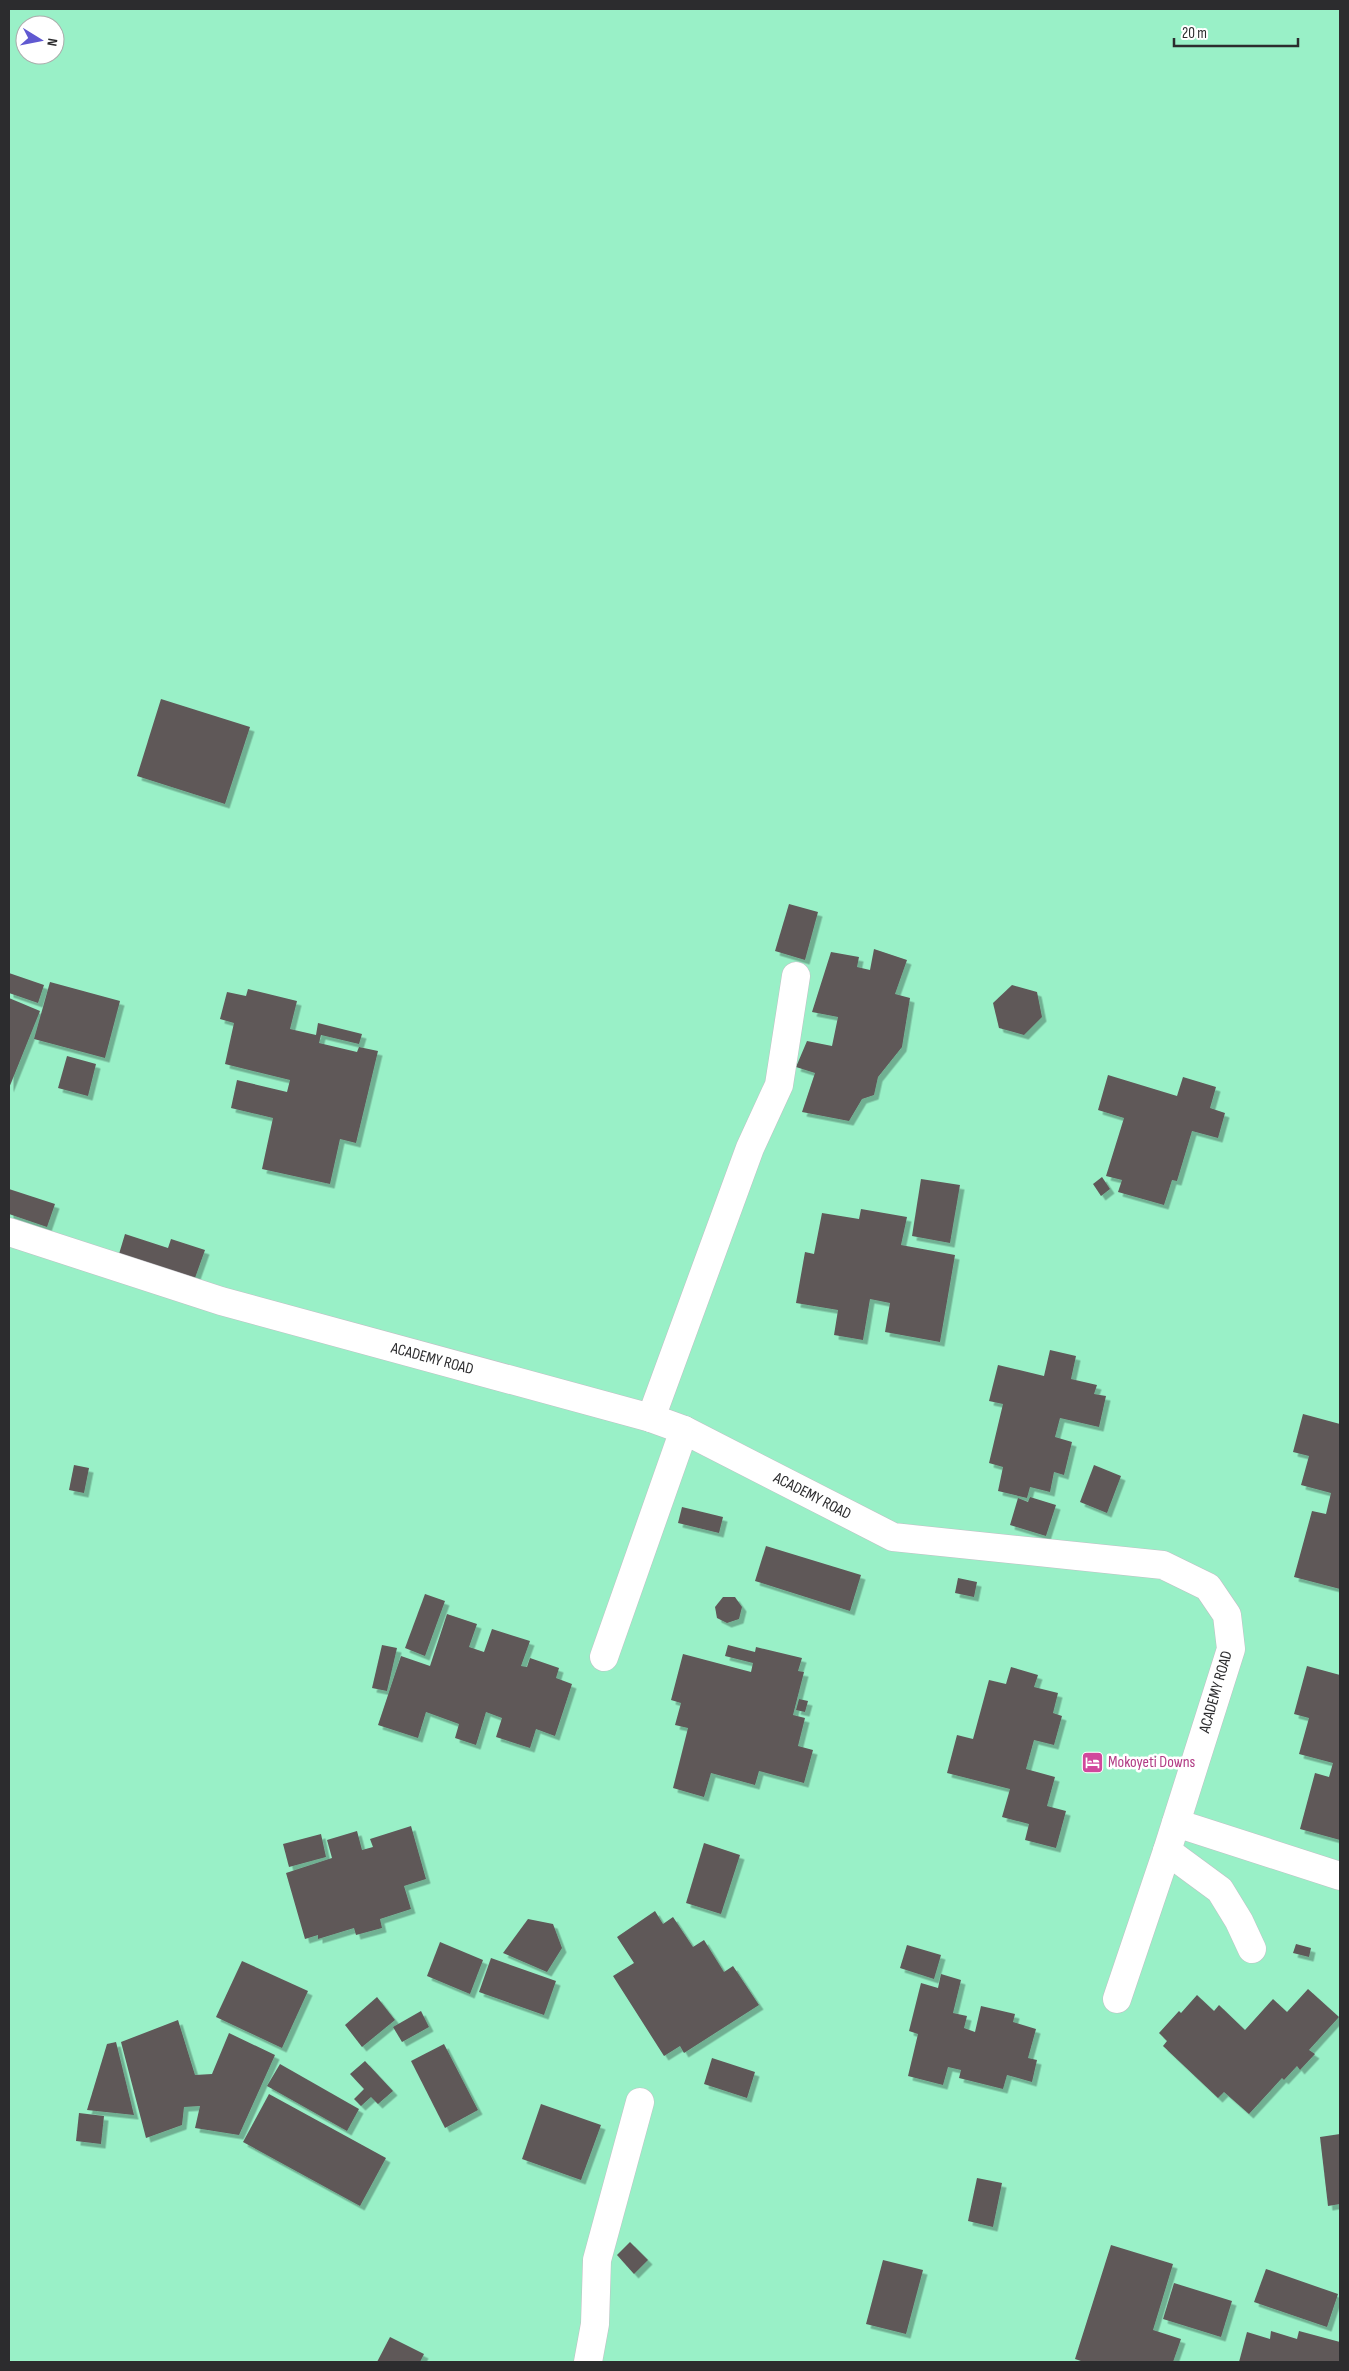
<svg xmlns="http://www.w3.org/2000/svg" width="1349" height="2371" font-family="'Sofia Sans Condensed',sans-serif">
<style>
.green{fill:#99f0c7;fill-rule:evenodd}
.building{fill:#5e5858;filter:url(#shadow)}
.lines{fill:none;stroke-linecap:round;stroke-linejoin:round}
.minor-casing{stroke:#c0c0c5;stroke-width:29}
.minor{stroke:#fff;stroke-width:28}
.labels{text-anchor:middle;dominant-baseline:central;stroke-width:5;stroke-linejoin:round;paint-order:stroke}
.street-label{font-size:16px;fill:#2c2c2e;stroke:#fff}
.hotel-label{font-size:16px;fill:#b23c85;stroke:#fff;text-anchor:start}
</style>
<defs>
<filter id="shadow"><feDropShadow dx="4.5" dy="4.5" stdDeviation="0" flood-color="#0004"/></filter>
</defs>
<rect width="100%" height="100%" fill="#eeeef3"/>
<!-- green -->
<path class="green" d="M 9,9 L 1340,9 L 1340,2362 L 9,2362 ZM 25,25 L 55,25 L 55,55 L 25,55 Z"/>
<!-- building -->
<g class="building">
<path d="M 161,699 L 250,727 L 225,804 L 137,776 Z"/>
<path d="M 789,904 L 818,912 L 805,960 L 775,951 Z"/>
<path d="M 874,949 L 907,960 L 895,994 L 910,998 L 902,1047 L 878,1077 L 874,1095 L 862,1099 L 849,1121 L 802,1112 L 815,1073 L 796,1067 L 807,1041 L 832,1046 L 838,1017 L 812,1012 L 831,952 L 859,957 L 857,967 L 870,970 Z"/>
<path d="M 9,973 L 44,985 L 38,1003 L 9,993 Z"/>
<path d="M 50,982 L 120,1001 L 105,1058 L 34,1039 Z"/>
<path d="M 1012,985 L 1037,992 L 1042,1017 L 1024,1035 L 999,1028 L 993,1003 Z"/>
<path d="M 248,989 L 297,1001 L 290,1029 L 316,1035 L 318,1023 L 362,1034 L 359,1044 L 321,1035 L 319,1043 L 357,1052 L 359,1047 L 378,1051 L 356,1143 L 340,1139 L 330,1184 L 262,1169 L 273,1118 L 231,1108 L 237,1080 L 287,1092 L 290,1080 L 225,1064 L 234,1023 L 220,1019 L 227,992 L 246,996 Z"/>
<path d="M 9,998 L 40,1011 L 9,1088 Z"/>
<path d="M 67,1056 L 96,1064 L 88,1096 L 58,1088 Z"/>
<path d="M 1108,1075 L 1177,1096 L 1183,1077 L 1216,1087 L 1210,1108 L 1225,1113 L 1218,1138 L 1192,1131 L 1177,1181 L 1172,1180 L 1164,1205 L 1118,1192 L 1122,1180 L 1106,1176 L 1124,1118 L 1098,1110 Z"/>
<path d="M 1102,1177 L 1110,1189 L 1101,1196 L 1093,1184 Z"/>
<path d="M 921,1179 L 960,1185 L 950,1243 L 912,1236 Z"/>
<path d="M 9,1189 L 55,1204 L 47,1227 L 9,1214 Z"/>
<path d="M 861,1209 L 907,1217 L 901,1245 L 955,1255 L 940,1342 L 885,1332 L 890,1303 L 870,1299 L 863,1340 L 834,1335 L 838,1310 L 796,1303 L 805,1252 L 814,1254 L 822,1213 L 859,1219 Z"/>
<path d="M 125,1234 L 168,1248 L 171,1239 L 205,1250 L 195,1278 L 119,1254 Z"/>
<path d="M 1050,1350 L 1076,1356 L 1071,1379 L 1097,1385 L 1094,1394 L 1106,1396 L 1099,1427 L 1060,1418 L 1055,1437 L 1072,1442 L 1064,1475 L 1054,1472 L 1050,1492 L 1030,1487 L 1027,1498 L 998,1491 L 1003,1467 L 989,1463 L 1003,1404 L 989,1401 L 998,1365 L 1044,1376 Z"/>
<path d="M 1303,1414 L 1340,1424 L 1340,1589 L 1294,1577 L 1312,1511 L 1326,1514 L 1331,1493 L 1301,1485 L 1309,1456 L 1293,1452 Z"/>
<path d="M 74,1465 L 89,1468 L 84,1493 L 69,1490 Z"/>
<path d="M 1094,1465 L 1121,1476 L 1107,1513 L 1080,1502 Z"/>
<path d="M 1030,1497 L 1056,1505 L 1046,1536 L 1010,1525 L 1018,1498 L 1028,1502 Z"/>
<path d="M 682,1507 L 723,1517 L 719,1533 L 678,1523 Z"/>
<path d="M 766,1546 L 861,1575 L 850,1611 L 755,1581 Z"/>
<path d="M 958,1578 L 977,1582 L 974,1597 L 955,1593 Z"/>
<path d="M 425,1594 L 445,1601 L 425,1656 L 405,1648 Z"/>
<path d="M 723,1597 L 735,1597 L 742,1607 L 739,1619 L 727,1623 L 717,1618 L 715,1607 Z"/>
<path d="M 447,1614 L 477,1624 L 469,1647 L 484,1652 L 492,1629 L 530,1641 L 521,1666 L 527,1667 L 530,1658 L 559,1668 L 556,1678 L 572,1684 L 555,1736 L 536,1729 L 530,1748 L 496,1737 L 502,1718 L 486,1712 L 476,1745 L 455,1738 L 459,1724 L 426,1712 L 418,1738 L 378,1725 L 401,1656 L 430,1666 Z"/>
<path d="M 382,1645 L 397,1648 L 387,1691 L 372,1688 Z"/>
<path d="M 728,1645 L 755,1652 L 756,1647 L 802,1658 L 798,1671 L 804,1672 L 793,1715 L 805,1718 L 798,1746 L 813,1750 L 804,1783 L 759,1771 L 755,1785 L 711,1773 L 704,1797 L 673,1788 L 688,1728 L 675,1725 L 681,1703 L 671,1700 L 683,1654 L 751,1672 L 753,1663 L 725,1656 Z"/>
<path d="M 1307,1666 L 1340,1675 L 1340,1840 L 1300,1829 L 1315,1773 L 1329,1777 L 1333,1763 L 1299,1754 L 1309,1718 L 1294,1714 Z"/>
<path d="M 1011,1667 L 1038,1675 L 1034,1687 L 1058,1693 L 1053,1713 L 1062,1716 L 1054,1745 L 1034,1740 L 1026,1769 L 1055,1777 L 1047,1806 L 1066,1811 L 1056,1848 L 1025,1840 L 1029,1824 L 1002,1817 L 1010,1789 L 947,1773 L 957,1735 L 973,1739 L 989,1680 L 1006,1684 Z"/>
<path d="M 799,1699 L 808,1701 L 805,1712 L 796,1710 Z"/>
<path d="M 411,1826 L 426,1879 L 404,1886 L 411,1909 L 380,1919 L 382,1928 L 356,1935 L 354,1928 L 318,1939 L 318,1935 L 305,1939 L 286,1873 L 332,1858 L 327,1840 L 357,1831 L 362,1850 L 373,1847 L 370,1839 Z"/>
<path d="M 321,1834 L 326,1857 L 289,1867 L 283,1844 Z"/>
<path d="M 704,1843 L 740,1855 L 721,1914 L 686,1903 Z"/>
<path d="M 655,1911 L 663,1924 L 673,1917 L 693,1947 L 704,1940 L 724,1972 L 733,1966 L 759,2005 L 684,2053 L 680,2046 L 664,2056 L 613,1976 L 634,1963 L 617,1937 Z"/>
<path d="M 528,1919 L 553,1924 L 562,1948 L 547,1972 L 503,1953 Z"/>
<path d="M 440,1942 L 483,1960 L 470,1994 L 427,1976 Z"/>
<path d="M 1296,1944 L 1311,1948 L 1309,1957 L 1293,1953 Z"/>
<path d="M 907,1945 L 941,1955 L 934,1979 L 900,1968 Z"/>
<path d="M 491,1958 L 556,1981 L 544,2015 L 479,1992 Z"/>
<path d="M 242,1961 L 308,1991 L 282,2048 L 216,2017 Z"/>
<path d="M 941,1974 L 961,1980 L 953,2013 L 967,2016 L 964,2028 L 975,2032 L 981,2006 L 1015,2014 L 1013,2022 L 1036,2029 L 1028,2058 L 1037,2060 L 1032,2082 L 1007,2075 L 1003,2089 L 959,2078 L 961,2070 L 948,2067 L 943,2085 L 908,2076 L 918,2034 L 909,2031 L 921,1983 L 938,1988 Z"/>
<path d="M 1308,1989 L 1339,2017 L 1309,2050 L 1315,2054 L 1300,2070 L 1297,2066 L 1284,2080 L 1282,2078 L 1249,2114 L 1224,2092 L 1218,2098 L 1163,2046 L 1167,2041 L 1159,2033 L 1179,2011 L 1181,2013 L 1197,1995 L 1214,2011 L 1219,2005 L 1245,2030 L 1273,1999 L 1287,2012 Z"/>
<path d="M 377,1997 L 395,2020 L 362,2047 L 345,2025 Z"/>
<path d="M 421,2011 L 429,2027 L 402,2042 L 393,2027 Z"/>
<path d="M 178,2020 L 195,2075 L 212,2074 L 229,2033 L 275,2055 L 239,2135 L 195,2128 L 200,2106 L 184,2107 L 182,2125 L 146,2138 L 121,2042 Z"/>
<path d="M 116,2042 L 134,2115 L 87,2110 L 107,2044 Z"/>
<path d="M 444,2044 L 478,2110 L 445,2128 L 411,2061 Z"/>
<path d="M 712,2058 L 755,2072 L 747,2098 L 704,2084 Z"/>
<path d="M 365,2061 L 393,2091 L 378,2104 L 371,2097 L 361,2106 L 354,2099 L 364,2089 L 350,2074 Z"/>
<path d="M 280,2064 L 359,2109 L 347,2131 L 267,2086 Z"/>
<path d="M 269,2094 L 386,2158 L 360,2206 L 243,2142 Z"/>
<path d="M 541,2104 L 601,2125 L 581,2180 L 522,2159 Z"/>
<path d="M 79,2113 L 104,2116 L 101,2144 L 76,2141 Z"/>
<path d="M 1340,2134 L 1340,2204 L 1328,2206 L 1320,2137 Z"/>
<path d="M 977,2178 L 1002,2183 L 993,2227 L 968,2221 Z"/>
<path d="M 630,2242 L 648,2260 L 634,2274 L 617,2255 Z"/>
<path d="M 1111,2245 L 1173,2264 L 1153,2330 L 1181,2339 L 1173,2362 L 1084,2362 L 1075,2359 Z"/>
<path d="M 883,2260 L 923,2270 L 906,2334 L 866,2324 Z"/>
<path d="M 1266,2269 L 1338,2294 L 1327,2327 L 1254,2302 Z"/>
<path d="M 1174,2283 L 1232,2301 L 1221,2337 L 1163,2319 Z"/>
<path d="M 1271,2331 L 1297,2339 L 1299,2331 L 1340,2342 L 1339,2362 L 1239,2362 L 1247,2332 L 1270,2339 Z"/>
<path d="M 390,2337 L 424,2354 L 420,2362 L 377,2362 Z"/>
</g>
<g class="lines">
<defs>
<g id="minor">
<path id="s1" d="M 9,1232 L 221,1301 L 651,1418 L 684,1430 L 893,1537 L 1163,1565 L 1208,1587 L 1227,1615 L 1231,1649 L 1167,1851 L 1117,1999"/>
<path d="M 651,1418 L 750,1148 L 779,1085 L 796,976"/>
<path d="M 604,1657 L 684,1430"/>
<path d="M 1176,1823 L 1340,1876"/>
<path d="M 1167,1851 L 1220,1890 L 1239,1921 L 1252,1949"/>
<path d="M 588,2362 L 595,2324 L 597,2260 L 640,2102"/>
</g>
</defs>
<!-- minor casing -->
<use href="#minor" class="minor-casing"/>
<!-- minor -->
<use href="#minor" class="minor"/>
</g>
<!-- icons -->
<defs>
<symbol id="hotel-square" viewBox="-11 -11 22 22"><rect x="-9" y="-9" width="18" height="18" rx="4" fill="#d1479c" stroke="#fff"/><path d="M-6-4.5h1.5V1H6V5H4.5V3h-9V5H-6ZM-4 0a1.8 1.8 0 1 1 3.6 0ZM.5 0V-2.5h3Q6-2.5 6 0Z" fill="#fff"/></symbol>
</defs>
<g fill-rule="evenodd">
<use href="#hotel-square" x="1080" y="1750" width="25" height="25"/>
</g>
<g class="labels">
<!-- street labels -->
<g class="street-label">
<text stroke="none"><textPath href="#s1" startOffset="442">ACADEMY ROAD</textPath></text>
<text stroke="none"><textPath href="#s1" startOffset="848">ACADEMY ROAD</textPath></text>
<text transform="translate(1216 1692) rotate(-74)">ACADEMY ROAD</text>
</g>
<!-- hotel labels -->
<g class="hotel-label">
<text x="1108" y="1762">Mokoyeti Downs</text>
</g>
</g>
<!-- border -->
<rect width="1349" height="2371" fill="none" stroke="#2c2c2e" stroke-width="20"/>
<!-- north arrow -->
<g transform="translate(40 40) rotate(100)"><circle r="24" fill="#ffffff" stroke="#ababab"/>
<path d="M0-4L9 19L0 12L-9 19Z" fill="#6059d1"/>
<text y="-8" font-size="14" font-weight="bold" text-anchor="middle" fill="#2c2c2e">N</text>
</g>
<!-- scale -->
<path d="M1174 38v8h124v-8" fill="none" stroke="#2c2c2e" stroke-width="2.5"/>
<text x="1182" y="38" font-size="15" fill="#2c2c2e" stroke="#ffffff" stroke-width="4" paint-order="stroke">20 m</text>
</svg>
